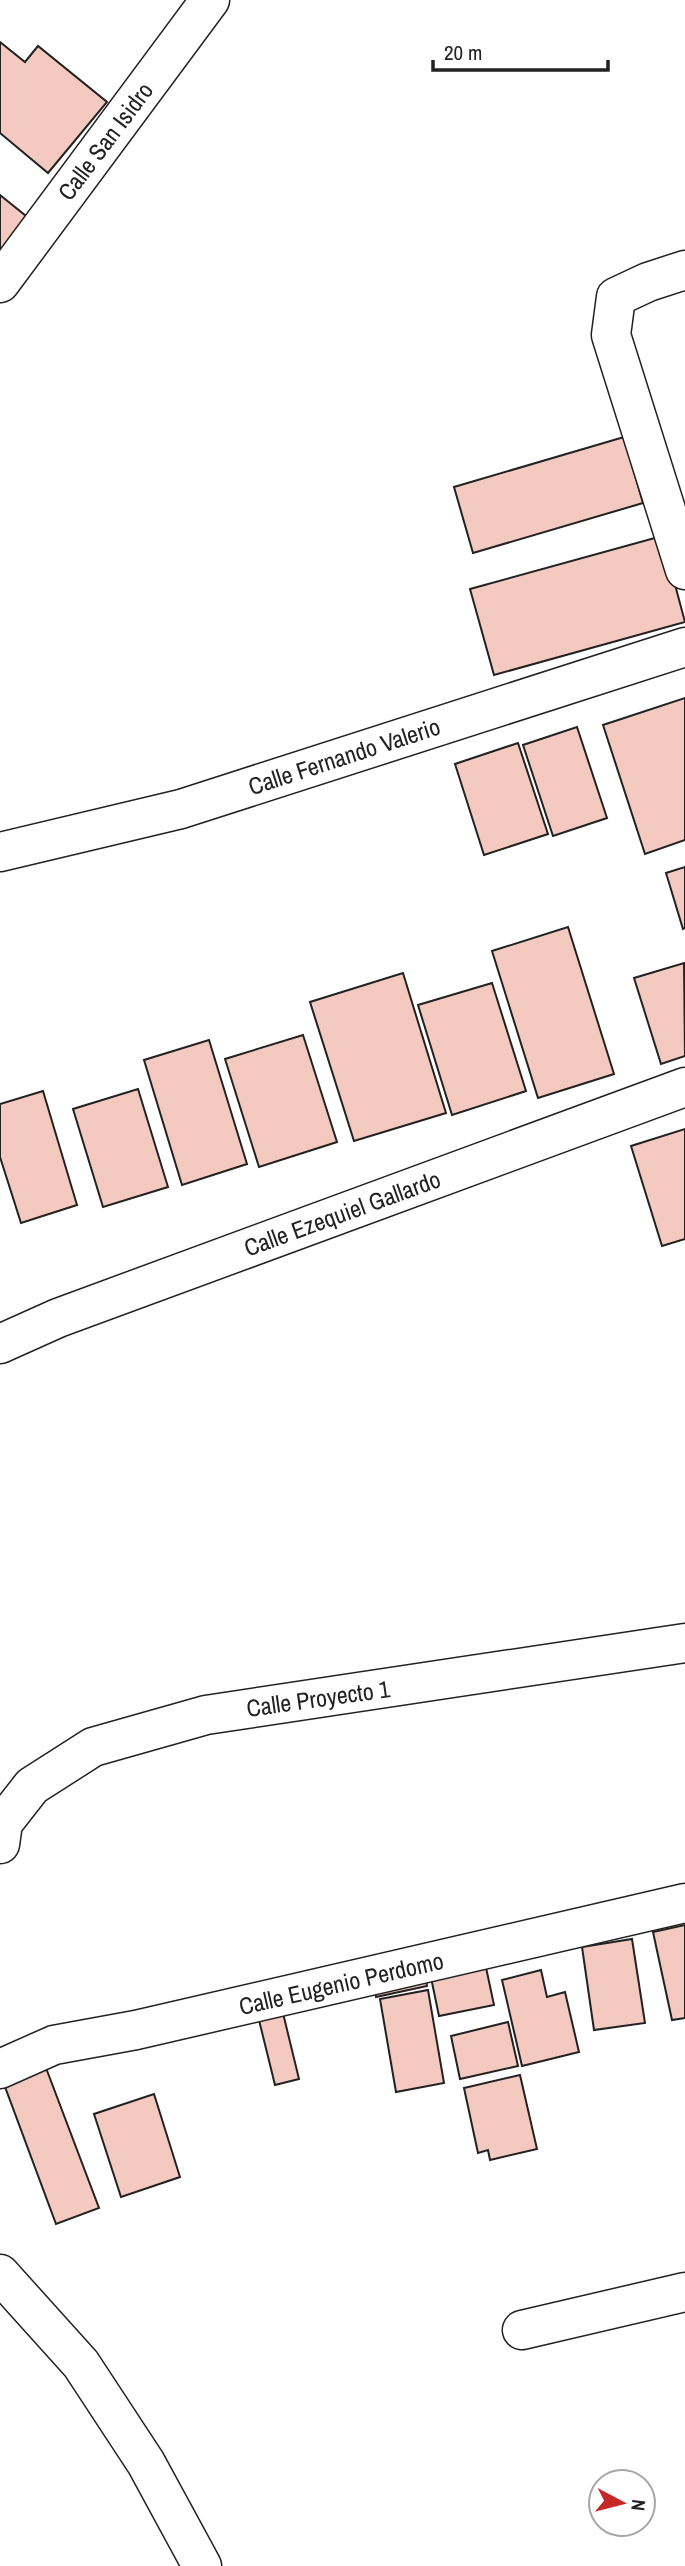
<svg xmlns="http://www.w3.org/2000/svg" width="685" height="2566" font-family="'Archivo Narrow',sans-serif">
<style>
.building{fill:#f3c9c0;stroke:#222;stroke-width:2}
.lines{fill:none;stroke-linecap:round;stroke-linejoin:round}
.minor-casing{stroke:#222;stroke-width:41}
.minor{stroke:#fff;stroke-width:38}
.labels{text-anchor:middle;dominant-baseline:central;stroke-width:5;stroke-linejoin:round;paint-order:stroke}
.street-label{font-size:24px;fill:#222;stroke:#fff}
</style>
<rect width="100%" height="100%" fill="#fff"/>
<!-- building -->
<g class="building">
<path d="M 0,42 L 25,62 L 38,46 L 107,102 L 48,173 L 0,133 Z"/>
<path d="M 0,195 L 31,220 L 0,257 Z"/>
<path d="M 624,437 L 643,503 L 473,553 L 454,487 Z"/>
<path d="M 662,536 L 685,622 L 494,675 L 470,589 Z"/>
<path d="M 685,698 L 685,840 L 645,854 L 603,725 Z"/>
<path d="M 577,727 L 607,818 L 553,836 L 523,745 Z"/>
<path d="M 518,743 L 548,834 L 484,855 L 455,764 Z"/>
<path d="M 685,867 L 685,928 L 683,929 L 666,873 Z"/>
<path d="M 568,927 L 614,1074 L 538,1098 L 492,951 Z"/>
<path d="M 684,963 L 685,1056 L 661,1064 L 634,978 Z"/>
<path d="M 403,973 L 446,1113 L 354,1141 L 310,1002 Z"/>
<path d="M 492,983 L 526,1091 L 452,1115 L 418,1005 Z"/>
<path d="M 303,1035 L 337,1142 L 259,1167 L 225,1059 Z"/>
<path d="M 209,1040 L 247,1164 L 182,1185 L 144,1060 Z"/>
<path d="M 138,1089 L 168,1187 L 103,1207 L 73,1109 Z"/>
<path d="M 43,1091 L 77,1205 L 21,1223 L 0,1157 L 0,1104 Z"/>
<path d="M 685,1129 L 685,1239 L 662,1246 L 631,1146 Z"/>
<path d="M 685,1925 L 685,2018 L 672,2020 L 653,1932 Z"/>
<path d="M 632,1939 L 645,2023 L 594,2030 L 582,1947 Z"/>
<path d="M 484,1958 L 494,2005 L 439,2016 L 429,1968 Z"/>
<path d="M 424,1969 L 427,1986 L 376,1997 L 373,1980 Z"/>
<path d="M 541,1970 L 547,1997 L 565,1992 L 579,2052 L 522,2066 L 502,1980 Z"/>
<path d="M 428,1990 L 444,2083 L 396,2092 L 380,1999 Z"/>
<path d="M 282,2009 L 299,2079 L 275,2085 L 258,2016 Z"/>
<path d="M 508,2022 L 518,2066 L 460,2079 L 451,2036 Z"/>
<path d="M 43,2060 L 99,2208 L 56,2224 L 1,2076 Z"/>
<path d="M 520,2075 L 537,2149 L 490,2160 L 488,2150 L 478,2153 L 464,2088 Z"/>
<path d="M 154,2094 L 180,2177 L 121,2197 L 94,2114 Z"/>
</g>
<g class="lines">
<defs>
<g id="minor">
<path d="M 685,270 L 648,282 L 616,297 L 611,335 L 685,570"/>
<path d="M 0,283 L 210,0"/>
<path d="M 0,852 L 181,809 L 685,647"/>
<path d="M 0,1344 L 58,1318 L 685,1087"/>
<path d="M 0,1844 L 3,1823 L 32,1786 L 93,1747 L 206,1715 L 685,1643"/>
<path d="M 0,2069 L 54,2045 L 136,2030 L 685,1903"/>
<path d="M 0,2274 L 81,2364 L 146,2463 L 202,2566"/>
<path d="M 522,2330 L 685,2292"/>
</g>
</defs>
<!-- minor casing -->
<use href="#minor" class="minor-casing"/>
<!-- minor -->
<use href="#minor" class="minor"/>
</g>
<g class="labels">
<!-- street labels -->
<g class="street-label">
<text transform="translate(105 141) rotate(-53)">Calle San Isidro</text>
<text transform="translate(344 756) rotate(-18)">Calle Fernando Valerio</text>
<text transform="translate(342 1213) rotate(-20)">Calle Ezequiel Gallardo</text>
<text transform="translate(318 1698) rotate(-8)">Calle Proyecto 1</text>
<text transform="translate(341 1983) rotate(-13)">Calle Eugenio Perdomo</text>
</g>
</g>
<!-- north arrow -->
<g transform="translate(622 2503) rotate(97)"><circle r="33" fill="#ffffff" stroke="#a7a7a7" stroke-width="2"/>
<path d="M0-5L12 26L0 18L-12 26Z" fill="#c62828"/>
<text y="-10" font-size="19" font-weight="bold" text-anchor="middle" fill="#222222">N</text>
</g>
<!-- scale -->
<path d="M433 60v10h175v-10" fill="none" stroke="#222222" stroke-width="3.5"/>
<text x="444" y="60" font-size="21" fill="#222222" stroke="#ffffff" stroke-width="5" paint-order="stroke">20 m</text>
</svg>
